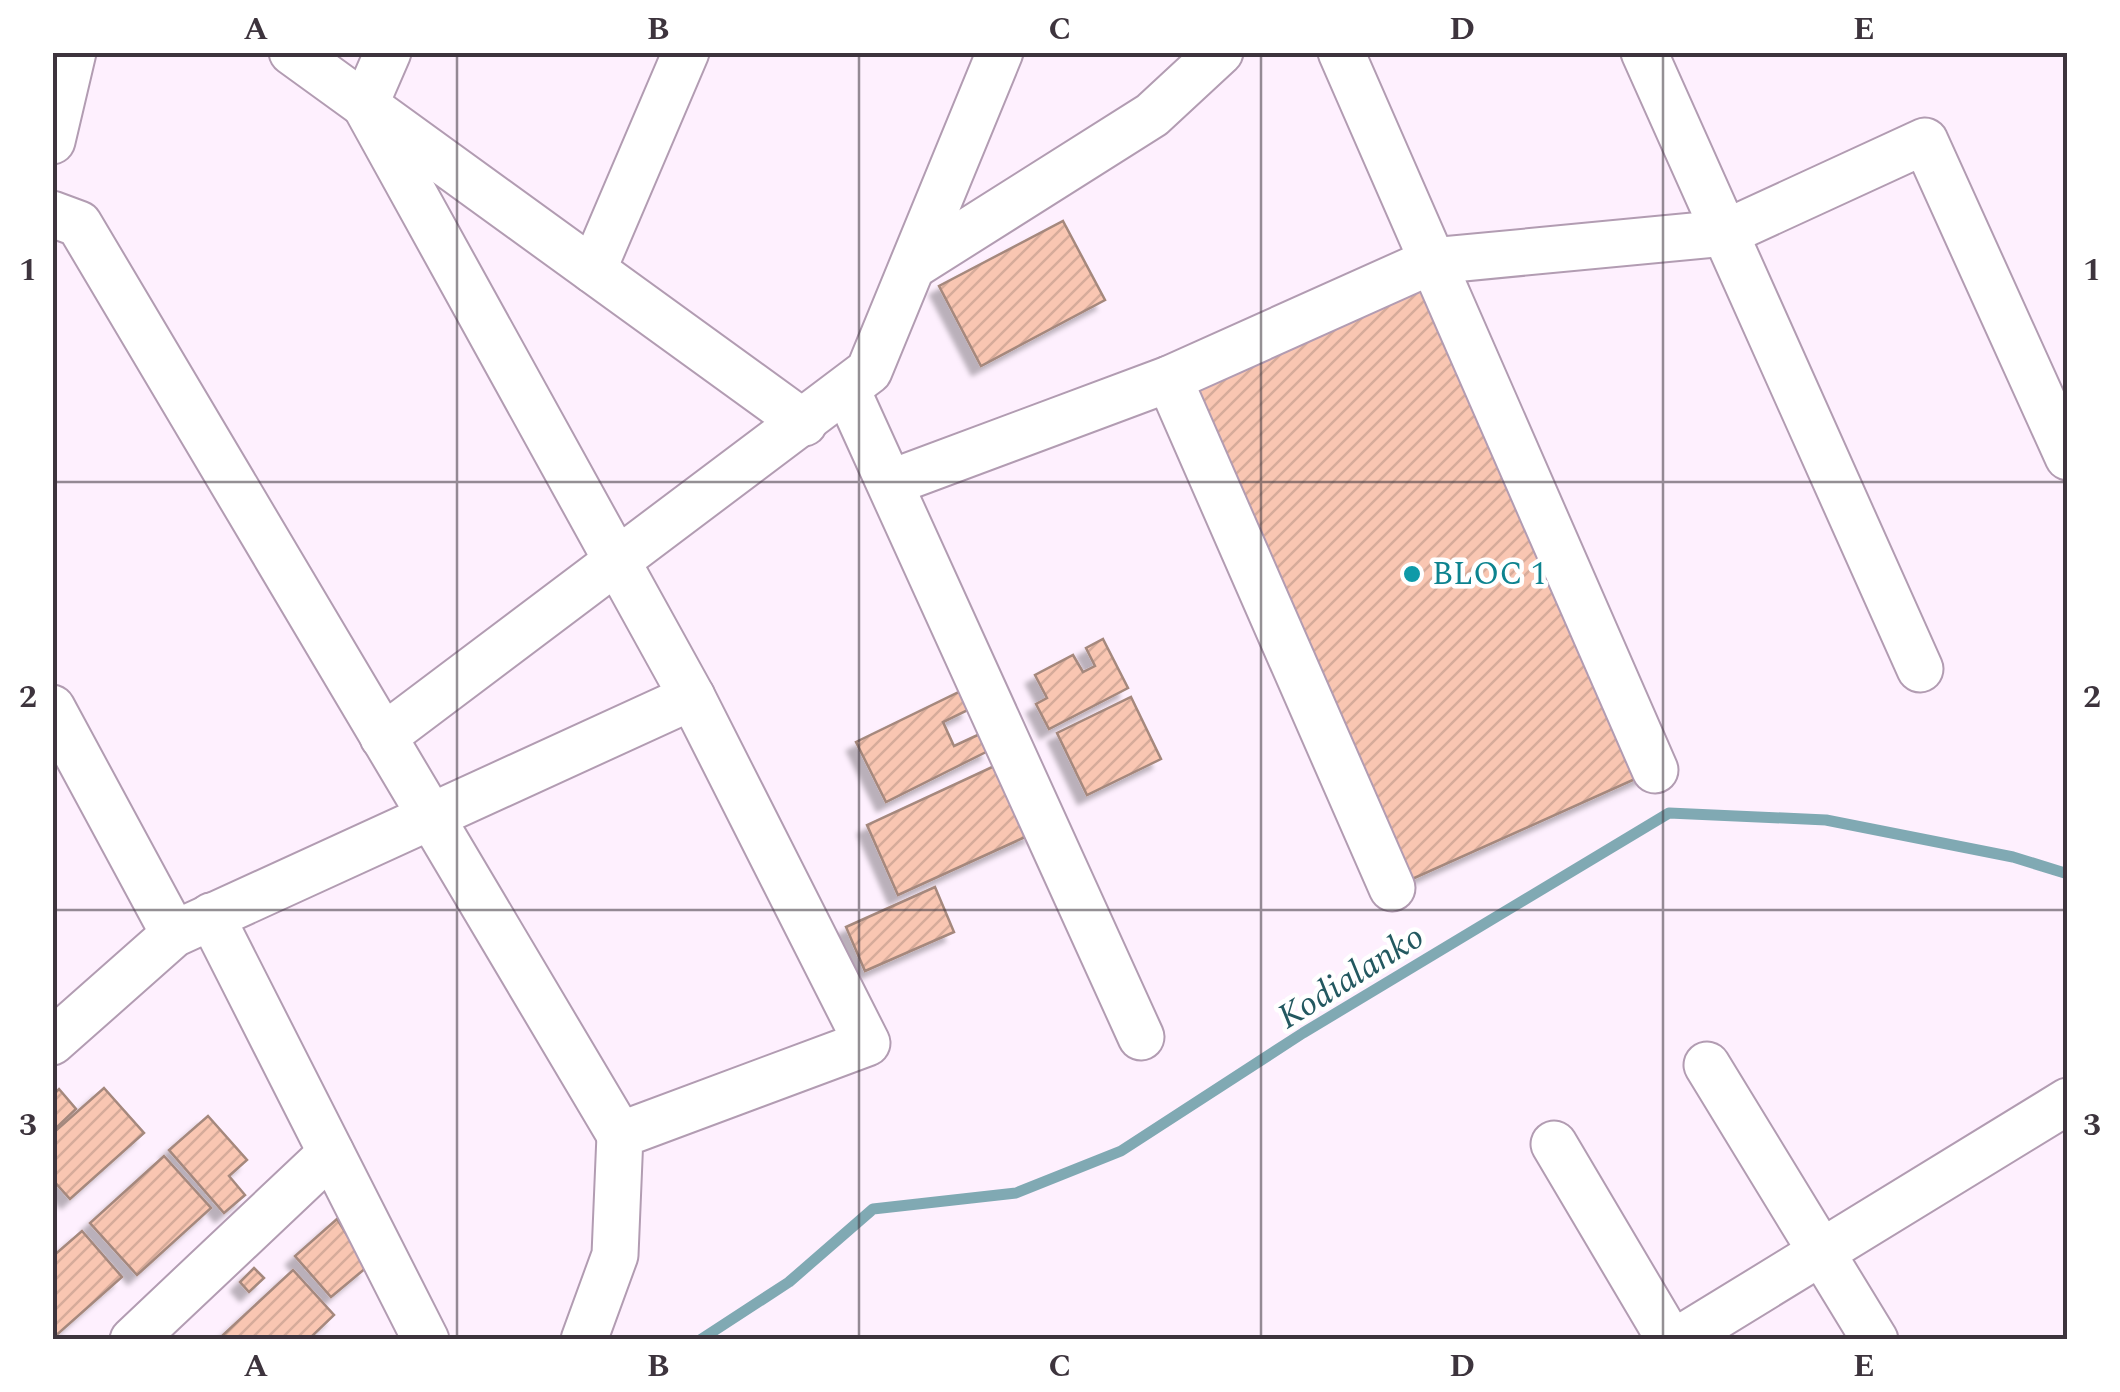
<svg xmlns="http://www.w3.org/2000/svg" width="2120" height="1392" font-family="Spectral,serif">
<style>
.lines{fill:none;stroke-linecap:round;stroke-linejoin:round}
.stream{stroke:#80a9b3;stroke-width:11}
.building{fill:url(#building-hatch);stroke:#a5887d;stroke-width:2.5;filter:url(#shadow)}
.minor-casing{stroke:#b29cb2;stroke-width:49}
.minor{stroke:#fff;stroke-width:45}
.grid{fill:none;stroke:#3d343d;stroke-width:2.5;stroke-opacity:0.55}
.culture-dot{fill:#0f9aa8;stroke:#fff;stroke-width:4}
.labels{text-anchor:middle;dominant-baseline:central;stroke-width:9;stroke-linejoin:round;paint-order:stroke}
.culture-label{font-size:32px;fill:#0d838f;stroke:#fff;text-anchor:start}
.water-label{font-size:35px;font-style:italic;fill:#235860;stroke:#fff}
.neatline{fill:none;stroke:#3d343d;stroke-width:4}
.grid-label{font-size:32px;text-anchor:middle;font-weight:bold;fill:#3d343d}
</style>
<defs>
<pattern id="building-hatch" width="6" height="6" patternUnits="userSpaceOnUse" patternTransform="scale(2.5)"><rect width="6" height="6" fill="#f9c6b2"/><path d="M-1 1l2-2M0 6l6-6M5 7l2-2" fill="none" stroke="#d6ab9a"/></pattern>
<filter id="shadow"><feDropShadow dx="-9" dy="9" stdDeviation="2.5" flood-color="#0004"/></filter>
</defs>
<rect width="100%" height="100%" fill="#fef0fe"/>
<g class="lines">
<!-- stream -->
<path class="stream" d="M 700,1340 L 789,1282 L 873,1209 L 1016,1193 L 1121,1151 L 1303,1033 L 1669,813 L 1826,820 L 2013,857 L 2068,874"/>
</g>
<!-- building -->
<g class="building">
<path d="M 1063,221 L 1105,300 L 981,366 L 939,286 Z"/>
<path d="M 1432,261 L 1655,770 L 1392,888 L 1169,379 Z"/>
<path d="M 1103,639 L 1128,688 L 1049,729 L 1036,704 L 1047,698 L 1035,675 L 1073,655 L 1083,672 L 1095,666 L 1086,648 Z"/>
<path d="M 961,691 L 970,709 L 943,722 L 954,746 L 982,733 L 990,750 L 886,802 L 856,742 Z"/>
<path d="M 1131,697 L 1161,759 L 1087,795 L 1057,733 Z"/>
<path d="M 1003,762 L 1034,833 L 898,895 L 867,825 Z"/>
<path d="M 935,887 L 954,932 L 865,971 L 846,927 Z"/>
<path d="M 104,1088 L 144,1133 L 70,1199 L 52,1179 L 52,1134 Z"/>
<path d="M 59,1089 L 76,1109 L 54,1130 L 52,1096 Z"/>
<path d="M 208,1116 L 247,1160 L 229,1176 L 245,1195 L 224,1213 L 169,1150 Z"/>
<path d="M 164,1156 L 211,1208 L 137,1275 L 90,1223 Z"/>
<path d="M 337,1219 L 367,1267 L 331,1297 L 295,1256 Z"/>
<path d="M 82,1231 L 122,1277 L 52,1339 L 52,1257 Z"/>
<path d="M 254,1268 L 264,1278 L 249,1292 L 240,1282 Z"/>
<path d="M 293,1270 L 334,1315 L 313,1335 L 317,1340 L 228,1340 L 223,1335 Z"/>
</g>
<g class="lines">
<defs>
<g id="minor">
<path d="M 292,52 L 804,423"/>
<path d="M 388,52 L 365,105 L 692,697 L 867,1043 L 620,1135 L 615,1255 L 584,1340"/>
<path d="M 1341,52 L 1655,770"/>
<path d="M 1644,52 L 1920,669"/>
<path d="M 52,141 L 73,52"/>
<path d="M 52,214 L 79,224 L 620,1135"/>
<path d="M 913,266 L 1152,115 L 1220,52"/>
<path d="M 593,270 L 686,52"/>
<path d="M 1169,379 L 1392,888"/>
<path d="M 847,390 L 1141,1037"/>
<path d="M 890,483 L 1169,379 L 1432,261 L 1725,233 L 1925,141 L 2068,457"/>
<path d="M 52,708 L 174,934"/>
<path d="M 383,737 L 869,371 L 1000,52"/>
<path d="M 211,916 L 426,1340"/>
<path d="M 52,1042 L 174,934 L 692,697"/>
<path d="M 1707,1065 L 1875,1340"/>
<path d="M 1554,1144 L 1670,1340"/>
<path d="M 133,1340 L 331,1153"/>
<path d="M 1678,1340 L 2068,1101"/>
</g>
</defs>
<!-- minor casing -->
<use href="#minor" class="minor-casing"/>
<!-- minor -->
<use href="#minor" class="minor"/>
</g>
<!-- grid -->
<path class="grid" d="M 457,52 L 457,1340M 859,52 L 859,1340M 1261,52 L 1261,1340M 1663,52 L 1663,1340M 52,482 L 2068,482M 52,910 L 2068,910"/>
<!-- markers -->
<circle class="culture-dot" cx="1412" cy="574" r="10"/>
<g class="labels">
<!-- culture labels -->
<g class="culture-label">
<text x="1432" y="574">BLOC 1</text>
</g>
<!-- water labels -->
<g class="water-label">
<text transform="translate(1351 977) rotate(-32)">Kodialanko</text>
</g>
</g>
<!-- border -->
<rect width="2120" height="1392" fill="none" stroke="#ffffff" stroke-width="110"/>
<rect x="55" y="55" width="2010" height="1282" class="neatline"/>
<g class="grid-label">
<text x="256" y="39">A</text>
<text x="658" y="39">B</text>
<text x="1060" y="39">C</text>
<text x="1462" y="39">D</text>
<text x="1864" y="39">E</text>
<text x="28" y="280">1</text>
<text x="2092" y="280">1</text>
<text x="28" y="707">2</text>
<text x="2092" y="707">2</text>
<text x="28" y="1135">3</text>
<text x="2092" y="1135">3</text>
<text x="256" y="1376">A</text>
<text x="658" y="1376">B</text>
<text x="1060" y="1376">C</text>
<text x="1462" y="1376">D</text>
<text x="1864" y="1376">E</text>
</g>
</svg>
